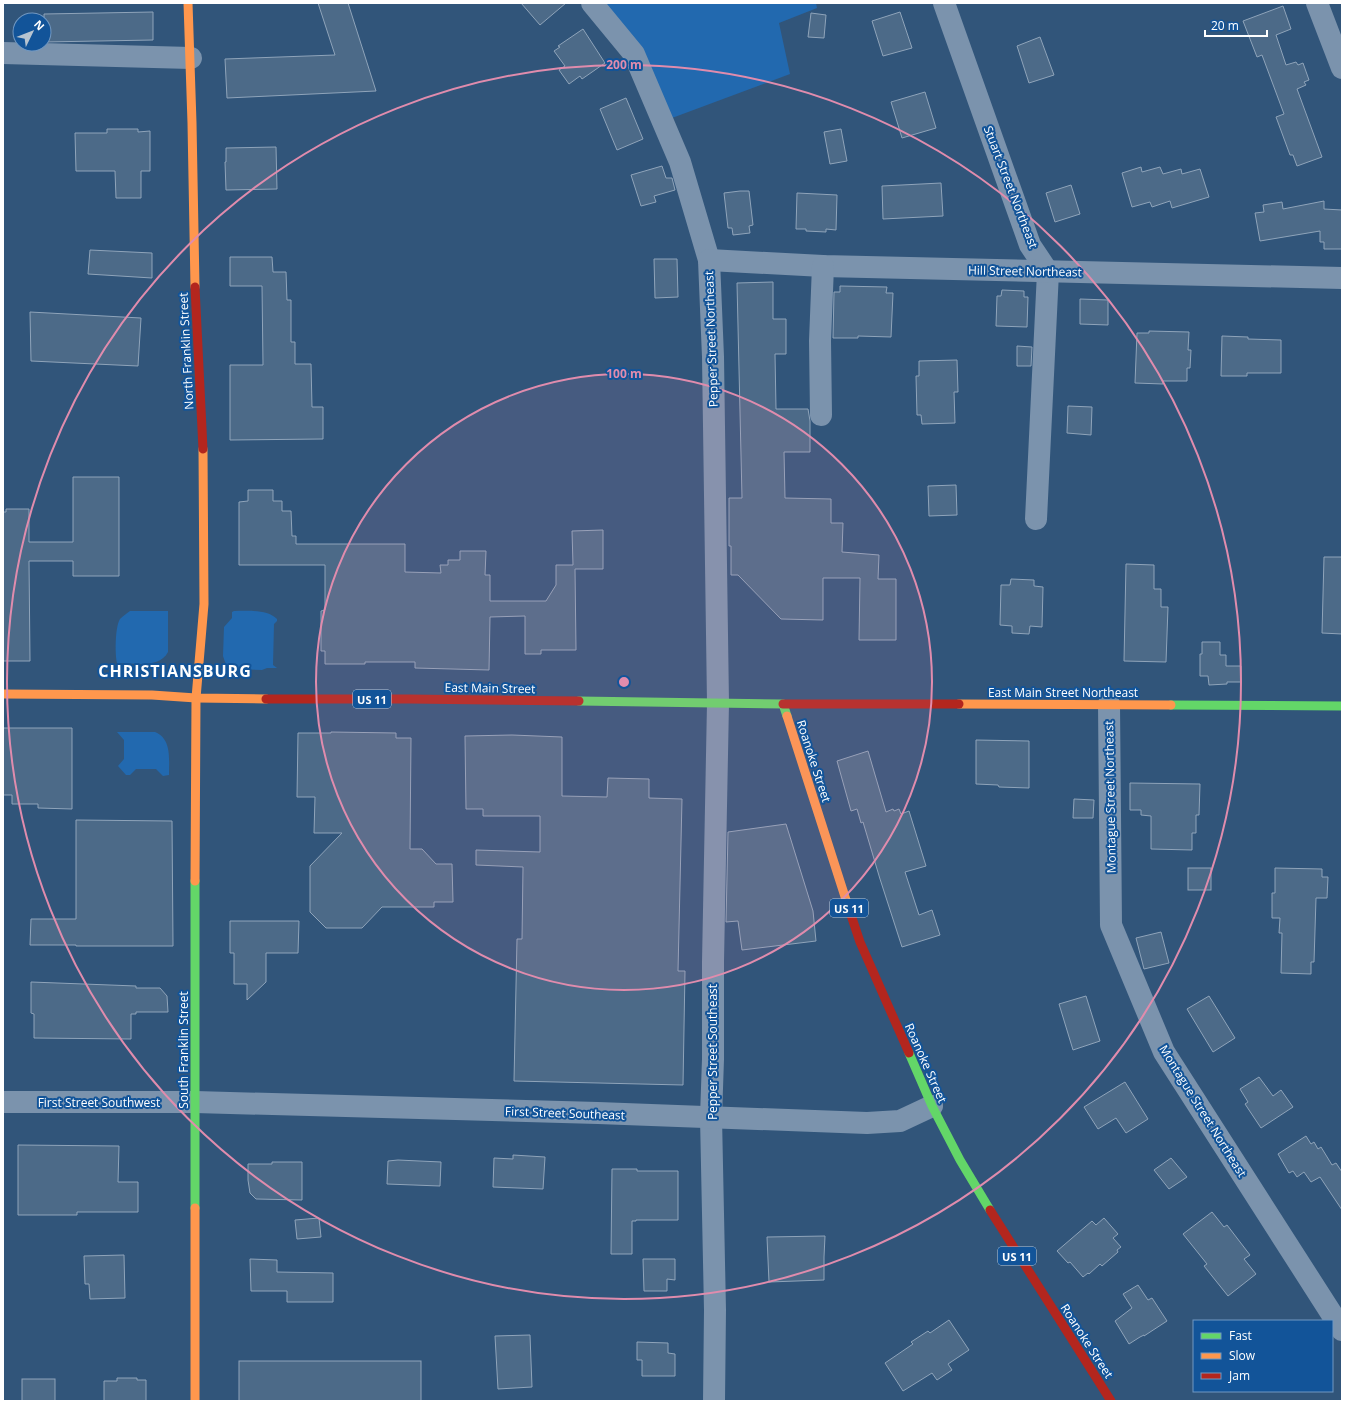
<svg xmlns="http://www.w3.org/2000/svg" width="1345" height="1404" font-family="'Open Sans',sans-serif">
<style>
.green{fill:#2269af}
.building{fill:#4c6a88;stroke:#8fa4ba}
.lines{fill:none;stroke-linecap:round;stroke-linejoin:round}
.street{stroke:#7b93ad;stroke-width:22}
.fast{stroke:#63d668;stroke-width:9}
.slow{stroke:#ff974d;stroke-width:9}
.jam{stroke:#b3261e;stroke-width:9}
.ring{fill:none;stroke:#e08cad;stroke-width:2}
.labels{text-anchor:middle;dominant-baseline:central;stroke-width:4;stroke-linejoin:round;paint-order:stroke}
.shield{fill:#125499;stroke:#b8cce0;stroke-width:1}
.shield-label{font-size:11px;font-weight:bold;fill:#fff}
.street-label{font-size:12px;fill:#fff;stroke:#125499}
.district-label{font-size:16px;font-weight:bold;letter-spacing:1px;fill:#fff;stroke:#125499}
.centre{fill:#e08cad;stroke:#125499;stroke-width:2}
.ring-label{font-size:12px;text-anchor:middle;font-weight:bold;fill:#e08cad;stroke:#125499;stroke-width:4;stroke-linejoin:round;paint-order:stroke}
</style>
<rect width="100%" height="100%" fill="#31557a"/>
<!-- green -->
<g class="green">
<path d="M 605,3 L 816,3 L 817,8 L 779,23 L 790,74 L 672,118 Z"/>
<path d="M 130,611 L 168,611 L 168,652 C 159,669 134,663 117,663 C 115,654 115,627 120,619 C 123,616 127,613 130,611 Z"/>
<path d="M 234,611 C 248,611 267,609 277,619 L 277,621 L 274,624 L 273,665 L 277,668 L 267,668 L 262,670 L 234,669 L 228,667 L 225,662 L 223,656 L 224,627 L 232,618 L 232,612 Z"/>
<path d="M 117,732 L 155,732 C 172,739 169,759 169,775 L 163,776 L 156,769 L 136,769 L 130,775 L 126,775 L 118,766 L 124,759 L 124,740 Z"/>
</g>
<!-- building -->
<g class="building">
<path d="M 318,3 L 348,3 L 376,91 L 227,98 L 225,59 L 335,55 Z"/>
<path d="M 521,3 L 566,3 L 540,25 Z"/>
<path d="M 1283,6 L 1291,29 L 1276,35 L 1286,65 L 1296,62 L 1298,65 L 1303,63 L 1309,80 L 1304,82 L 1306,85 L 1297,89 L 1322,157 L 1297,166 L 1293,155 L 1290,155 L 1276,117 L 1284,114 L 1262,55 L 1257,57 L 1243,21 Z"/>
<path d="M 153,12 L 153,40 L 44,42 L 44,14 Z"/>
<path d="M 900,12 L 912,48 L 883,56 L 872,21 Z"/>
<path d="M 811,13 L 826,15 L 824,38 L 808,37 Z"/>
<path d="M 583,29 L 605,63 L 582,79 L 580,76 L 569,84 L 559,70 L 565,66 L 554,51 L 560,47 L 558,46 Z"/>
<path d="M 1040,37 L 1054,75 L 1029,83 L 1017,46 Z"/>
<path d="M 925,92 L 936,128 L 902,138 L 891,102 Z"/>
<path d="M 626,98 L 643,139 L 617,150 L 600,109 Z"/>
<path d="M 107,129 L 138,129 L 138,132 L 150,131 L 150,171 L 141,171 L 141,198 L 116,198 L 115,171 L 76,171 L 75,133 L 107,133 Z"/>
<path d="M 841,129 L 847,161 L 830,164 L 824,132 Z"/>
<path d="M 276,147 L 277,189 L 226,190 L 225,162 L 226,162 L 226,148 Z"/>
<path d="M 662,166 L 666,178 L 672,178 L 675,190 L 654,196 L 656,202 L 641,206 L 631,175 Z"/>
<path d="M 1141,167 L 1142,172 L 1160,167 L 1163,174 L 1181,169 L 1182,174 L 1200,169 L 1209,197 L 1172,208 L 1170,201 L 1152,207 L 1150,202 L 1132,207 L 1122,173 Z"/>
<path d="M 941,183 L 943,216 L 883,219 L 882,186 Z"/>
<path d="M 1071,185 L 1080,214 L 1055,222 L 1046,193 Z"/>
<path d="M 740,191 L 749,191 L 753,225 L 749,226 L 750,233 L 733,235 L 732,228 L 728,228 L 724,193 Z"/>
<path d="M 797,193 L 837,195 L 836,230 L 826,229 L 826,232 L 806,231 L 806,229 L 796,229 Z"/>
<path d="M 1324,201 L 1324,209 L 1342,210 L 1342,249 L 1324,249 L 1324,242 L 1320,242 L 1320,231 L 1260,241 L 1255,213 L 1264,212 L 1263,205 L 1282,202 L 1283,209 Z"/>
<path d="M 90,250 L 152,253 L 152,278 L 88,274 Z"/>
<path d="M 230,257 L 272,257 L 273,272 L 286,272 L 287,300 L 291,300 L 291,342 L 295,342 L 295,364 L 311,364 L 312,407 L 323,407 L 323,439 L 230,440 L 230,365 L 263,365 L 262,286 L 230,286 Z"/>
<path d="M 654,259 L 677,259 L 678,297 L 655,298 Z"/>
<path d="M 773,282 L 773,319 L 786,319 L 786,354 L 775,354 L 776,409 L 808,409 L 810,421 L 810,452 L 784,452 L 785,498 L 831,499 L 831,523 L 843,523 L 842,552 L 879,555 L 878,579 L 896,579 L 896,640 L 859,640 L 860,578 L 823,578 L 823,620 L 781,619 L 738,575 L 731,575 L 731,546 L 729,546 L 729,498 L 742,498 L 737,283 Z"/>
<path d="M 840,286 L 887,287 L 886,293 L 893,293 L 891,337 L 858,336 L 858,338 L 833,338 L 834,292 L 840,292 Z"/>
<path d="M 1002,290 L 1024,291 L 1024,297 L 1028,297 L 1027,327 L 996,326 L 997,296 L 1001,296 Z"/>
<path d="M 1080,299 L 1108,300 L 1108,325 L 1080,324 Z"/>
<path d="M 30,312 L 141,318 L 138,366 L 31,361 Z"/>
<path d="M 1149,331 L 1189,332 L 1188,350 L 1191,350 L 1190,368 L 1187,368 L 1187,381 L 1163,381 L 1163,384 L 1135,383 L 1137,333 L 1149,333 Z"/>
<path d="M 1222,336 L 1248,337 L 1248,339 L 1281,340 L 1281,373 L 1247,373 L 1247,376 L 1221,376 Z"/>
<path d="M 1017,346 L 1032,347 L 1031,366 L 1017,366 Z"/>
<path d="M 957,360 L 958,392 L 954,392 L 955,423 L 922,424 L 921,415 L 917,415 L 916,376 L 919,376 L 919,361 Z"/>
<path d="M 1068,406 L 1092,407 L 1091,435 L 1067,433 Z"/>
<path d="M 73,477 L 119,477 L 119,576 L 73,576 L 73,561 L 29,561 L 30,661 L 3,661 L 3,512 L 6,512 L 6,509 L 29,509 L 29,542 L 73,542 Z"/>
<path d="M 956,485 L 957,515 L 929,516 L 928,486 Z"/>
<path d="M 248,490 L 273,490 L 273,501 L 282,501 L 282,511 L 291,511 L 292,536 L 296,536 L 296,544 L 405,544 L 405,572 L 441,573 L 440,565 L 448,565 L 448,560 L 460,560 L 460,551 L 486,551 L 485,575 L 490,575 L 490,601 L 546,601 L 556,585 L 556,565 L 573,565 L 572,531 L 603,530 L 603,569 L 575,569 L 576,650 L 541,650 L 541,654 L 525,654 L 525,616 L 490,617 L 489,670 L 415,668 L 415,662 L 365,662 L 365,664 L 325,664 L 325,651 L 321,651 L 321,611 L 325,610 L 325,565 L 239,565 L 239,502 L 248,501 Z"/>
<path d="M 1324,557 L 1342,557 L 1342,634 L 1322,633 Z"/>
<path d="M 1126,564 L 1154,565 L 1154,589 L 1161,589 L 1161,607 L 1168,607 L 1166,662 L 1124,661 Z"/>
<path d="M 1011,579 L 1034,580 L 1034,586 L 1043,587 L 1042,627 L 1030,626 L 1029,634 L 1012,633 L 1012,626 L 1000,625 L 1001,585 L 1010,585 Z"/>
<path d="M 1202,642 L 1220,642 L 1220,655 L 1226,655 L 1226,666 L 1241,666 L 1241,682 L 1227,682 L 1227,684 L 1209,685 L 1208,676 L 1200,676 L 1200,654 L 1202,654 Z"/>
<path d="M 3,728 L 72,728 L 72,809 L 38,808 L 38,804 L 12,804 L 12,795 L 3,795 Z"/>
<path d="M 331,732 L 396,733 L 396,738 L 411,738 L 410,849 L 422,849 L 436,864 L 452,864 L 453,902 L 434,902 L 434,907 L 382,907 L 362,928 L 326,928 L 310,912 L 310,866 L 342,833 L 314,833 L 315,797 L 297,797 L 298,733 L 331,733 Z"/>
<path d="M 512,735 L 562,737 L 562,796 L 607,797 L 608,778 L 649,779 L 649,798 L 682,799 L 678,971 L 685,971 L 683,1085 L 514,1081 L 517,939 L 522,939 L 523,867 L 476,865 L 476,850 L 540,852 L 540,816 L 483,816 L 483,809 L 466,809 L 465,736 Z"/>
<path d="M 976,740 L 1029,741 L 1029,788 L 999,787 L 998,785 L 976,784 Z"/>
<path d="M 868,751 L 886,812 L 893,809 L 894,811 L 899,809 L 901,814 L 909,811 L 926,866 L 905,872 L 919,915 L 932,910 L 940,935 L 902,947 L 880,879 L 863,822 L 861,823 L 857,809 L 851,811 L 837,761 Z"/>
<path d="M 1130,783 L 1200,784 L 1199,815 L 1196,815 L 1196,833 L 1192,833 L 1192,850 L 1151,849 L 1151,816 L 1141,815 L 1141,810 L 1130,810 Z"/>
<path d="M 1074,799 L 1094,800 L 1093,818 L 1073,818 Z"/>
<path d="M 76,820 L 172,821 L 173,946 L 76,946 L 76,945 L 30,945 L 31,919 L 76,919 Z"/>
<path d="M 786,824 L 813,911 L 816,941 L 742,950 L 738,921 L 726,922 L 728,832 Z"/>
<rect x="1188" y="868" width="23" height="22"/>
<path d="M 1275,868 L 1322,869 L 1322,877 L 1328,877 L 1327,898 L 1316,898 L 1314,962 L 1311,962 L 1311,974 L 1281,973 L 1282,933 L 1279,933 L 1280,918 L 1272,918 L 1272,893 L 1275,893 Z"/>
<path d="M 230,921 L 299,921 L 298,953 L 266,953 L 266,982 L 247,1000 L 247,984 L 234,984 L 234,953 L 230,953 Z"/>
<path d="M 1161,932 L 1169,963 L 1144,969 L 1136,938 Z"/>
<path d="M 31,982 L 136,986 L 136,988 L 160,988 L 167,996 L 168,1012 L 136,1012 L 136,1014 L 131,1014 L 131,1039 L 34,1038 L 34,1014 L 31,1013 Z"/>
<path d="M 1086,996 L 1100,1041 L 1073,1050 L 1059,1004 Z"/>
<path d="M 1209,996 L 1235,1038 L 1213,1052 L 1187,1009 Z"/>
<path d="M 1259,1077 L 1273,1096 L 1281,1090 L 1293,1107 L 1261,1128 L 1245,1104 L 1248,1102 L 1240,1089 Z"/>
<path d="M 1125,1082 L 1148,1119 L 1126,1133 L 1116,1118 L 1098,1129 L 1084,1107 Z"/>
<path d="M 1306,1136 L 1311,1144 L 1314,1142 L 1318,1149 L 1321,1147 L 1332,1165 L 1336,1163 L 1342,1172 L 1342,1210 L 1320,1177 L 1311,1182 L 1304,1172 L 1297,1177 L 1293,1171 L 1289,1173 L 1278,1154 Z"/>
<path d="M 18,1145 L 119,1146 L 118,1182 L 138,1182 L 138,1212 L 77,1212 L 77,1215 L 18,1215 Z"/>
<path d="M 513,1155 L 545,1157 L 543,1189 L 493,1187 L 494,1158 L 513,1159 Z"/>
<path d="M 1171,1158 L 1187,1177 L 1169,1189 L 1154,1170 Z"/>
<path d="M 398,1160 L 441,1162 L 440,1186 L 387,1184 L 388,1161 Z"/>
<path d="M 272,1162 L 302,1162 L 302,1200 L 256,1199 L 250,1193 L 248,1180 L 248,1164 L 272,1164 Z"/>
<path d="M 612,1169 L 637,1169 L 637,1171 L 678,1171 L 678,1220 L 636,1220 L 636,1221 L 632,1221 L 632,1254 L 611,1254 Z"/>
<path d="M 1212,1212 L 1224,1227 L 1227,1225 L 1250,1255 L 1244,1259 L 1256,1274 L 1228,1296 L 1204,1266 L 1207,1264 L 1183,1234 Z"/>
<path d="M 319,1218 L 321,1237 L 297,1239 L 295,1220 Z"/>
<path d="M 1104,1218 L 1118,1234 L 1113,1238 L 1121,1247 L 1117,1250 L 1118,1252 L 1102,1266 L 1100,1264 L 1089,1274 L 1088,1273 L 1083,1277 L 1070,1262 L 1068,1263 L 1057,1251 L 1092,1221 L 1096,1225 Z"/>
<path d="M 825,1236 L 824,1257 L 824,1280 L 769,1282 L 767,1237 Z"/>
<path d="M 124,1255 L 125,1298 L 90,1299 L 89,1284 L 85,1284 L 84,1256 Z"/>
<path d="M 250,1259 L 277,1260 L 277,1272 L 333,1273 L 333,1302 L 287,1302 L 287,1291 L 251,1291 Z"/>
<path d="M 643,1259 L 675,1259 L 675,1280 L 667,1279 L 667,1291 L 644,1291 Z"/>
<path d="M 1138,1285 L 1148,1300 L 1152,1298 L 1167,1321 L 1144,1336 L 1144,1335 L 1140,1337 L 1129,1344 L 1115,1321 L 1132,1308 L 1123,1294 Z"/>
<path d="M 949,1320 L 969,1350 L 948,1364 L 952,1370 L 937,1380 L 932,1373 L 903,1391 L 885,1363 L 913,1344 L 911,1342 L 928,1331 L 930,1333 Z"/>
<path d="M 530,1335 L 532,1387 L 498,1389 L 495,1336 Z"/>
<path d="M 637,1342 L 668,1343 L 668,1353 L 675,1354 L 675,1376 L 642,1376 L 642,1360 L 637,1360 Z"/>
<rect x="239" y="1361" width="182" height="40"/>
<path d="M 117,1378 L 137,1378 L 137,1380 L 146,1380 L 146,1401 L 104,1401 L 104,1381 L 117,1381 Z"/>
<rect x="22" y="1379" width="33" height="22"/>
</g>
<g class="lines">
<!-- street -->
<g class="street">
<path d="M 592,3 L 634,54 L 680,162 L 709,260 L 713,357 L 718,703 L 713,962 L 713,1059 L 711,1117 L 715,1310 L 714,1401"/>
<path d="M 944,3 L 1030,245 L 1048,272 L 1036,519"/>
<path d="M 1317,3 L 1342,68"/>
<path d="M 3,53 L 191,58"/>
<path d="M 709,260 L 823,266 L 1342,278"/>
<path d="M 821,415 L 820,341 L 823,266"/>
<path d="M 1109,704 L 1111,925 L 1164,1052 L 1342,1330"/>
<path d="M 3,1102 L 195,1102 L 598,1113 L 867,1123 L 900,1121 L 932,1106"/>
</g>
<!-- fast -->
<g class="fast">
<path d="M 579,701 L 783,704 L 787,716"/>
<path d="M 1171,705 L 1342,706"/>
<path d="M 195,881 L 195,1208"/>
<path d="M 909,1053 L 932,1106 L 960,1160 L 990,1210"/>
</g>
<!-- slow -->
<g class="slow">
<path d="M 188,3 L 192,123 L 195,287"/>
<path d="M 3,694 L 152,695 L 196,698 L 266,699"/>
<path d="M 196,698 L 204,604 L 203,449"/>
<path d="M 959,704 L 1171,705"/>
<path d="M 787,716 L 847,903"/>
<path d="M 195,881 L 196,698"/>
<path d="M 195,1208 L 195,1401"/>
</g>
<!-- jam -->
<g class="jam">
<path d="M 195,287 L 203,449"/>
<path d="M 266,699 L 409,699 L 579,701"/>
<path d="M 783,704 L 959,704"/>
<path d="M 847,903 L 860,942 L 909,1053"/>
<path d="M 990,1210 L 1111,1401"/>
</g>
</g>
<!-- distance rings -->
<circle cx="624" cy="682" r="308" fill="#e08cad" fill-opacity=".12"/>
<g class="ring">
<circle cx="624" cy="682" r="308"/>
<circle cx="624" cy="682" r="617"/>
</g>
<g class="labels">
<!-- shield labels -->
<g class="shield">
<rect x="353" y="690" width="38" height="18" rx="3"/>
<rect x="830" y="899" width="38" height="18" rx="3"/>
<rect x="998" y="1247" width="38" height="18" rx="3"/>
</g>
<g class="shield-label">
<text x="372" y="699">US 11</text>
<text x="849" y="908">US 11</text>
<text x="1017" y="1256">US 11</text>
</g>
<!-- street labels -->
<g class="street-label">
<text transform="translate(1011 187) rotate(69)">Stuart Street Northeast</text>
<text transform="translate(1025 271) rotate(1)">Hill Street Northeast</text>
<text transform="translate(711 339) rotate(-92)">Pepper Street Northeast</text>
<text transform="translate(186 351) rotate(-93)">North Franklin Street</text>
<text transform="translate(490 688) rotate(1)">East Main Street</text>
<text x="1063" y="692">East Main Street Northeast</text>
<text transform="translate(814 761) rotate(72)">Roanoke Street</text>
<text transform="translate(1110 797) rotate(-91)">Montague Street Northeast</text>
<text transform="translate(183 1050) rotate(-90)">South Franklin Street</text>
<text transform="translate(712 1052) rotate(-90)">Pepper Street Southeast</text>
<text transform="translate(926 1063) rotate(66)">Roanoke Street</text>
<text x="99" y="1102">First Street Southwest</text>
<text transform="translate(1203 1111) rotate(58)">Montague Street Northeast</text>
<text transform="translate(565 1113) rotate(2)">First Street Southeast</text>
<text transform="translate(1087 1341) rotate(57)">Roanoke Street</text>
</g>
<!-- district labels -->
<g class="district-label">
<text x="175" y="671">CHRISTIANSBURG</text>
</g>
</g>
<circle cx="624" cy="682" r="6" class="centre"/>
<g class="ring-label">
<text x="624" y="69">200 m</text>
<text x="624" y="378">100 m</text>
</g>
<!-- border -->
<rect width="1345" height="1404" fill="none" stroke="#ffffff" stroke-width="8"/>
<!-- legend -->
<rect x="1193" y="1320" width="140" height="72" fill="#125499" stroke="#7198c2"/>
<rect x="1201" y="1333" width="20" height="6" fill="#63d668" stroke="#7198c2"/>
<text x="1229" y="1340" font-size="12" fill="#ffffff">Fast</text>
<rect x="1201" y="1353" width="20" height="6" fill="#ff974d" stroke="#7198c2"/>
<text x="1229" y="1360" font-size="12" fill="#ffffff">Slow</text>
<rect x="1201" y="1373" width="20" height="6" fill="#b3261e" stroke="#7198c2"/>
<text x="1229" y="1380" font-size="12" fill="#ffffff">Jam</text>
<!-- north arrow -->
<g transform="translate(32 32) rotate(47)"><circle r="19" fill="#125499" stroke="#7198c2"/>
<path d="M0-3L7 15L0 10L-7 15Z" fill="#b7c4d0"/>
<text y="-6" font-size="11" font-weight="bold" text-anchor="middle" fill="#ffffff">N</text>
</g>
<!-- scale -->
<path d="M1205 30v6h62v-6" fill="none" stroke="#ffffff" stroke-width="2"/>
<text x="1211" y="30" font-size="12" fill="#ffffff" stroke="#125499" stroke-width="3" paint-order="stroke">20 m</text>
</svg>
